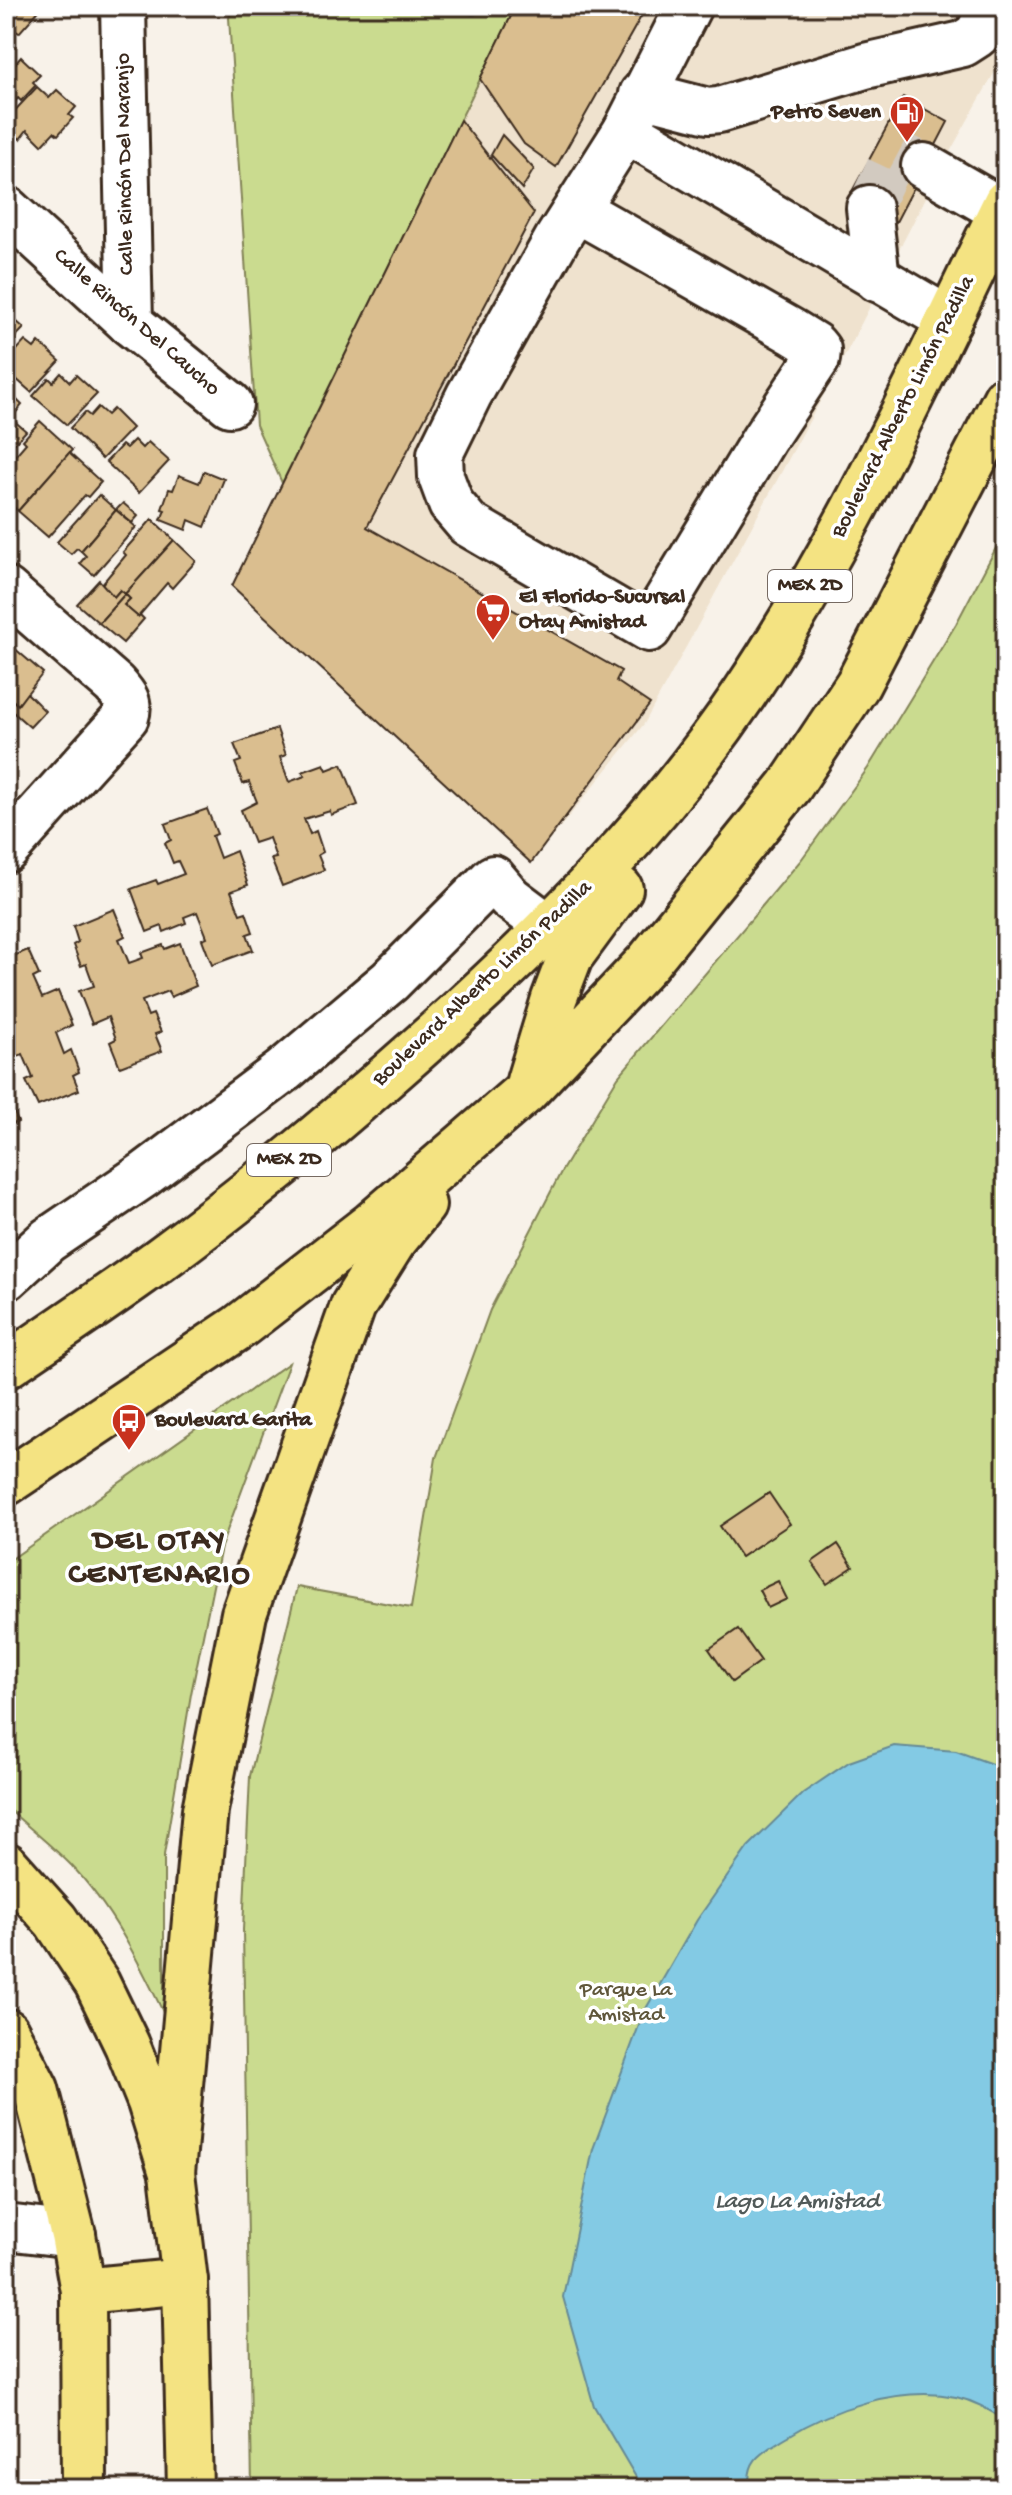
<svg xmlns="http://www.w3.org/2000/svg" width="1012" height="2495" font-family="'Gochi Hand',sans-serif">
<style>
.built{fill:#efe2ce}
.green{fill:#cadb8f;stroke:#828256;stroke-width:2}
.water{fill:#83cae4;stroke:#668a95;stroke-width:2}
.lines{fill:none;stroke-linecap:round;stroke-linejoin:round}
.stream{stroke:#668a95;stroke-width:12}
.building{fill:#dabe8f;stroke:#3b2a1e;stroke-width:2}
.minor-tunnel{stroke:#d2cac0;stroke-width:44;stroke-dasharray:44 22;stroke-linecap:butt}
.minor-casing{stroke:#3b2a1e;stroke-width:50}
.highway-casing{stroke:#3b2a1e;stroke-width:50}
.minor{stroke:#fff;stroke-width:44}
.highway{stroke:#f4e382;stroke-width:44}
.labels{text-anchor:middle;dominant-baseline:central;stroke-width:7;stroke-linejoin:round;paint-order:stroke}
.shield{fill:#fff;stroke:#766a62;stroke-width:2}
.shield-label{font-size:20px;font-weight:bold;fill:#3b2a1e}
.poi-label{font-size:22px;font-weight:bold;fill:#3b2a1e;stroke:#fff;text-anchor:start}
.street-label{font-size:22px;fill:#3b2a1e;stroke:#fff}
.park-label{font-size:22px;fill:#5f563a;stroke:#fff}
.water-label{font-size:24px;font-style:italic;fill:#515a59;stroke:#fff}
.district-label{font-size:30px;font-weight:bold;letter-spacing:2px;fill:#3b2a1e;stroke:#fff}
</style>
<rect width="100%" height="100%" fill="#f8f2e9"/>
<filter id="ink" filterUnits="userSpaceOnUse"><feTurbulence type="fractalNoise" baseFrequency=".0125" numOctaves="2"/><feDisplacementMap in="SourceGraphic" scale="16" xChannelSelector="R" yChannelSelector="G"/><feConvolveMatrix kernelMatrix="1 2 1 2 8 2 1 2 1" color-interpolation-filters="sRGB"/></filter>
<g filter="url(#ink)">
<!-- built -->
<path class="built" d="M 516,6 L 1006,6 L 1006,52 L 942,166 L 841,363 L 644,724 L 531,863 L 232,586 Z"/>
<!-- green -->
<g class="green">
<path d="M 233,6 L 516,6 L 282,483 L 256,425 L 229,18 Z"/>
<path d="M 1006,529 L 1006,2489 L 252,2489 L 243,1930 L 250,1776 L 297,1587 L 411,1608 L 436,1458 L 490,1310 L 561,1172 L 618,1077 L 801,860 L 868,768 L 956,624 Z"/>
<path d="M 289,1363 L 221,1547 L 191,1694 L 164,1855 L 164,2014 C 139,1962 111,1906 70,1864 C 50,1844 27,1826 6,1807 L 6,1563 Z"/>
</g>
<!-- water -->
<path class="water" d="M 894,1746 L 956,1751 L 1006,1769 L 1006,2422 C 992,2411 975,2401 956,2397 C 899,2386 833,2408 785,2438 C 763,2452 745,2459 750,2489 L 643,2489 L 594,2406 L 563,2297 L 593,2149 L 644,2012 L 697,1920 L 748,1847 L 803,1793 L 849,1762 Z"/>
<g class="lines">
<!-- stream -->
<path class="stream" d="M 473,10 L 474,6"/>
</g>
<!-- building -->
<g class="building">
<path d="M 6,6 L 43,6 L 19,33 L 6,24 Z"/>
<path d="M 516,6 L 647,6 L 556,167 L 524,144 L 480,79 Z"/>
<path d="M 21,57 L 40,75 L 33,82 L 36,85 L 21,101 L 18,98 L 6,111 L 6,58 L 14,65 Z"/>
<path d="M 37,87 L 49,98 L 57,90 L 76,107 L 69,115 L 73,118 L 58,135 L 54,132 L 42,145 L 27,130 L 20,139 L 6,126 L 6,120 Z"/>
<path d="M 903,97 L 948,122 L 896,222 L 849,197 Z"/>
<path d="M 460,120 L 534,213 L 367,527 L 621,671 L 616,681 L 650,704 L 531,863 L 232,586 Z"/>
<path d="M 502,135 L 534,169 L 522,189 L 491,155 Z"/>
<path d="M 6,312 L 24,328 L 6,347 Z"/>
<path d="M 25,341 L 34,348 L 39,342 L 60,361 L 31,392 L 6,370 L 6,353 L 12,346 L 17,350 Z"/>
<path d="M 61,373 L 70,382 L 76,375 L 97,394 L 67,425 L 33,396 L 49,378 L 53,382 Z"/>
<path d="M 9,392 L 22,405 L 13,416 L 6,410 L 6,395 Z"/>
<path d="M 98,407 L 107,415 L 113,409 L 132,428 L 102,459 L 70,428 L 85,412 L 90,416 Z"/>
<path d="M 6,410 L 13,416 L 12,419 L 26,431 L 6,453 Z"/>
<path d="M 40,421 L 72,450 L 18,511 L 6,500 L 6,466 L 26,443 L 23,440 Z"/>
<path d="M 134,440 L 142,448 L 148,442 L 169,461 L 139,493 L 106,462 L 122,445 L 126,448 Z"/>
<path d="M 69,453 L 101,482 L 88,497 L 85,495 L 48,537 L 18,511 Z"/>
<path d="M 204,471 L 224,479 L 205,527 L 189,520 L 186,530 L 161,520 L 165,510 L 162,509 L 169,489 L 173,490 L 179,475 L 199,483 Z"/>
<path d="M 99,495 L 116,510 L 81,551 L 77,548 L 71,554 L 57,542 Z"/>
<path d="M 123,503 L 138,516 L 132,523 L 116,510 Z"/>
<path d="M 116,510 L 136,527 L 94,575 L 80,563 L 86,556 L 81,551 Z"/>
<path d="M 152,519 L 174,540 L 125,594 L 120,590 L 114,597 L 101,585 L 126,555 L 123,552 Z"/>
<path d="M 174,540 L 196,561 L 172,588 L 167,583 L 138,617 L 124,605 L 130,599 L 125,594 Z"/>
<path d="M 99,580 L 114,597 L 120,590 L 125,594 L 99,623 L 77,604 Z"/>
<path d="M 125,594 L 130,599 L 124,605 L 138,617 L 140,615 L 144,619 L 123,643 L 99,623 Z"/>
<path d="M 6,641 L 43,673 L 18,705 L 11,699 L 6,705 Z"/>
<path d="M 27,693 L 45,711 L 30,727 L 6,706 L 11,699 L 18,705 Z"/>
<path d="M 277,729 L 286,755 L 280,757 L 289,782 L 305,776 L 302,772 L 324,764 L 327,770 L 342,764 L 358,805 L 331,815 L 330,811 L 304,819 L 310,834 L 316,831 L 323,852 L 318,855 L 324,870 L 282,886 L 271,859 L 276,858 L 269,838 L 254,843 L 241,810 L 257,802 L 249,782 L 243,784 L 235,763 L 241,761 L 234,744 Z"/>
<path d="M 207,809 L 217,834 L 212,836 L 220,858 L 236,851 L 248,885 L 231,891 L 240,914 L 246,912 L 253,932 L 247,934 L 253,950 L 212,965 L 202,939 L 207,937 L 197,912 L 184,917 L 186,923 L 164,932 L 162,926 L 147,932 L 131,889 L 156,880 L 158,884 L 184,874 L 178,861 L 173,863 L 165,843 L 171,840 L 165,824 Z"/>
<path d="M 114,909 L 125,936 L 119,939 L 129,963 L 143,958 L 141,953 L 163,945 L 165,949 L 180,943 L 196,986 L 171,997 L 168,991 L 142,1001 L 148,1016 L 153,1014 L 161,1032 L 155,1034 L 162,1051 L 120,1067 L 110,1042 L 116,1039 L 108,1017 L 92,1024 L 79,991 L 94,986 L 86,964 L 81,966 L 73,945 L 78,942 L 73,926 Z"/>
<path d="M 28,950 L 39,975 L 33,978 L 42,998 L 58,991 L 72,1025 L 56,1033 L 64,1054 L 71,1050 L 79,1072 L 73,1075 L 79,1090 L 38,1106 L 26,1081 L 33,1078 L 23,1054 L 9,1059 L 12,1065 L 6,1068 L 6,959 Z"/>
<path d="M 6,1092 L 18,1122 L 6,1127 Z"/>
<path d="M 769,1493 L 790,1524 L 741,1557 L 720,1526 Z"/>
<path d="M 838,1544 L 853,1567 L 827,1584 L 812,1562 Z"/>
<path d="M 999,1563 L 1006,1563 L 1006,1588 L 1000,1588 Z"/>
<path d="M 778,1581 L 787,1599 L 768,1608 L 759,1590 Z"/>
<path d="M 738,1629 L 761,1661 L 732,1682 L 709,1649 Z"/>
<path d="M 6,2263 L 7,2263 L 10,2489 L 6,2489 Z"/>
</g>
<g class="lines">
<!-- minor-tunnel -->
<path class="minor-tunnel" d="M 869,208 L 896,151 L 924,166"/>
<defs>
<g id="minor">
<path d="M 123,6 L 130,323"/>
<path d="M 689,6 L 626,130 L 949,320"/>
<path d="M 642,94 L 708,111 L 719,110 L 865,66 L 963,44 L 977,35 L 992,6"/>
<path d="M 924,166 L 1002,211"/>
<path d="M 869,208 L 877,279"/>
<path d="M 6,209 L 130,323 L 230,404"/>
<path d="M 576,209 L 793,332 L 814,345 L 818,350 L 817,359 L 764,439 L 649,629 L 468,524 L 451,504 L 441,477 L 440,454 L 469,395 L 557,239 L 626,130"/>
<path d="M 6,590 L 114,684 C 124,695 131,702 126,717 L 6,850"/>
<path d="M 6,1278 L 48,1240 L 144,1175 L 283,1071 L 390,981 L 493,878 L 510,898 L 550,928"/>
<path d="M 6,2227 L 73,2235"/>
</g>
<g id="highway">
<path d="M 529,1081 L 554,999 L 570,957 L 620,889"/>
<path d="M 6,1366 C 58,1331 110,1296 161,1259 C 258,1188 350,1110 439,1030 C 552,929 659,820 744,694 C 848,539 924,369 1006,202"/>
<path d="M 6,1483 L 239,1327 L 372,1224 L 526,1091 L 647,963 L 790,786 L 858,684 L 1006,398"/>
<path d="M 6,1865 L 56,1921 L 97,1983 L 127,2045 L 150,2102 L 172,2173 L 185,2281 L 190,2489"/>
<path d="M 6,2031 L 36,2089 L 73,2235 L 83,2291 L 84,2489"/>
<path d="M 172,2173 L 205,1810 L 244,1614 L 353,1306 L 393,1242 L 423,1205"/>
<path d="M 83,2291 L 185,2281"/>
</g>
</defs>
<!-- minor casing -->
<use href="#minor" class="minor-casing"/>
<!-- highway casing -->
<use href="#highway" class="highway-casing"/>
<!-- minor -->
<use href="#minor" class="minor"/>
<!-- highway -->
<use href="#highway" class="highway"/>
</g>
</g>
<!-- icons -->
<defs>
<symbol id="fuel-pin" viewBox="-11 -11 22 30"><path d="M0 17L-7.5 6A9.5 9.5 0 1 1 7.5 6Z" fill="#c8321e" stroke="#fff"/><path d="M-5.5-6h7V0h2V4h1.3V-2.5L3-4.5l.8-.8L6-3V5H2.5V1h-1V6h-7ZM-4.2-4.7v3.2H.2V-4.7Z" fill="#fff"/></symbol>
<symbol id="supermarket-pin" viewBox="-11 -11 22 30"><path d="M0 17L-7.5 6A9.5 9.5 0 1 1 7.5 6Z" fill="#c8321e" stroke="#fff"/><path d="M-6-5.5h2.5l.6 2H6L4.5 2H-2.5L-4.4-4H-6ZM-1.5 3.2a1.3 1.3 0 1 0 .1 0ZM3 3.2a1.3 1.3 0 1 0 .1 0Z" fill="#fff"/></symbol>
<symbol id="bus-pin" viewBox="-11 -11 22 30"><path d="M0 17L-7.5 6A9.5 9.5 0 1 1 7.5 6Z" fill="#c8321e" stroke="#fff"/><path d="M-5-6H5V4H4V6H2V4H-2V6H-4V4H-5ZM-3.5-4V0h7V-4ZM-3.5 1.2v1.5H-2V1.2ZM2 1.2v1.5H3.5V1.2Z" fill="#fff"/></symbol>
</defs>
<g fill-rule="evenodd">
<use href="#fuel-pin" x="887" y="93" width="40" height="54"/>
<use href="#supermarket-pin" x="473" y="591" width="40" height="54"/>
<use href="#bus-pin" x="109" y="1401" width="40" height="54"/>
</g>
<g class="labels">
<!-- shield labels -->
<g class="shield">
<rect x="768" y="570" width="84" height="32" rx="6"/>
<rect x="247" y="1144" width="84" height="32" rx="6"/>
</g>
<g class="shield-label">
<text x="810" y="586">MEX 2D</text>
<text x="289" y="1160">MEX 2D</text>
</g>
<!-- poi labels -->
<g class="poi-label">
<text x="881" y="113" text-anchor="end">Petro Seven</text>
<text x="519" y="598">El Florido-Sucursal<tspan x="519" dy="25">Otay Amistad</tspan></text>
<text x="155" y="1421">Boulevard Garita</text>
</g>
<!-- street labels -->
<g class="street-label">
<text transform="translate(126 164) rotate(-91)">Calle Rincón Del Naranjo</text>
<text transform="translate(136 323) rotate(41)">Calle Rincón Del Caucho</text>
<text transform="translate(904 407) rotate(-63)">Boulevard Alberto Limón Padilla</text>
<text transform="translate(483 984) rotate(-43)">Boulevard Alberto Limón Padilla</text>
</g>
<!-- park labels -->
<g class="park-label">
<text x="626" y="1991">Parque La<tspan x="626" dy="25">Amistad</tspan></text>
</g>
<!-- water labels -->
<g class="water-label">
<text x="797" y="2202">Lago La Amistad</text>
</g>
<!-- district labels -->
<g class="district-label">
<text x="160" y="1542">DEL OTAY<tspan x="160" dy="34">CENTENARIO</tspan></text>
</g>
</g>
<!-- margin -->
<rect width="1012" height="2495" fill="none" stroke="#fff" stroke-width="32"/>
<rect x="16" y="16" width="980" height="2463" fill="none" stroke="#3b2a1e" stroke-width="3" filter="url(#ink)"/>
</svg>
